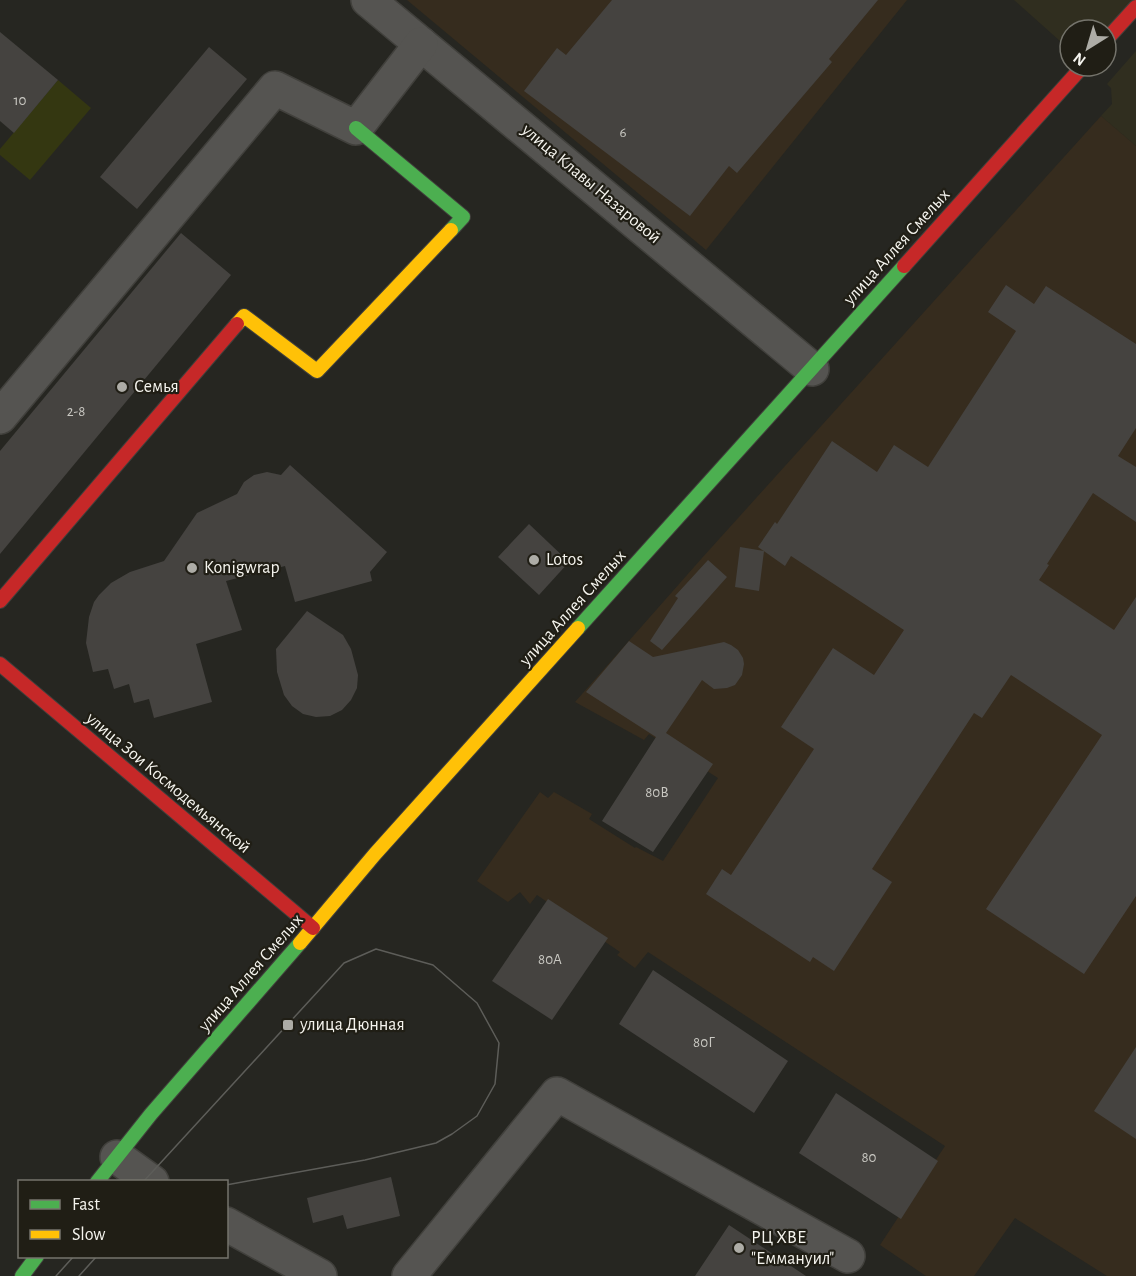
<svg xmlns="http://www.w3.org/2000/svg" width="1136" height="1276" font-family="'Alegreya Sans',sans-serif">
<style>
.built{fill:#302e1f}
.industrial{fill:#362c1e}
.green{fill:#343711}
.building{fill:#454340}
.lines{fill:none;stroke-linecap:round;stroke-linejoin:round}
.street-casing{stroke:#41403c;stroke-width:36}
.fast-casing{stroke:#41403c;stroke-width:16}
.slow-casing{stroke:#41403c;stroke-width:16}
.jam-casing{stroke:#41403c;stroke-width:16}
.street{stroke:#555451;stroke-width:33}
.fast{stroke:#4caf50;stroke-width:14}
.slow{stroke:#ffc107;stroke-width:14}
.jam{stroke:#c62828;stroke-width:14}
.tram{stroke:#5d5d59;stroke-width:1.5}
.poi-dot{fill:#adaca6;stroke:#201e15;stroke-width:2}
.labels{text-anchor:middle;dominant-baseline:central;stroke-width:4.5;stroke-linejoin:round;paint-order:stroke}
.number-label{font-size:15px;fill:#c9c8c2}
.street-label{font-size:18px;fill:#f5f4ee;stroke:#201e15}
.poi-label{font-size:18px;fill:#f5f4ee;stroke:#201e15;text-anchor:start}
</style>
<rect width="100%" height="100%" fill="#262621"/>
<!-- built -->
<g class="built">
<path d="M 1014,0 L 1136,0 L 1106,30 L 1070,30 L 1070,50 Z"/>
<path d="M 1136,51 L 1136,146 L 1101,116 L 1112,104 L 1111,88 L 1107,84 Z"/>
</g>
<!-- industrial -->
<g class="industrial">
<path d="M 407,0 L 907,0 L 706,250 Z"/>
<path d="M 1101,116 L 1136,146 L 1136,1276 L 1107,1276 L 1015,1218 L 974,1276 L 926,1276 L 880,1245 L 945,1146 L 648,952 L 635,968 L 617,955 L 620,952 L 537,895 L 530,904 L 520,892 L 508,902 L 477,881 L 540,792 L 548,798 L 554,792 L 592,814 L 589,819 L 635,848 L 636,847 L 663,861 L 718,778 L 649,734 L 644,740 L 575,702 L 702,558 Z"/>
</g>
<!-- green -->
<path class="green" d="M 58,80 L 91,108 L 30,180 L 0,155 L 0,149 Z"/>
<!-- building -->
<g class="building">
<path d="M 612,0 L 878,0 L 829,59 L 832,62 L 737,173 L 729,166 L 690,216 L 524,91 L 557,48 L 566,55 Z"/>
<path d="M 0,32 L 58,80 L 14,133 L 0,121 Z"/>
<path d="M 209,47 L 247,79 L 137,209 L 100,177 Z"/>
<path d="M 181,233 L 231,275 L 0,554 L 0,451 Z"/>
<path d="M 1006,285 L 1034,304 L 1046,286 L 1136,344 L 1136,428 L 1118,456 L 1136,467 L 1136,522 L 1093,493 L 1047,564 L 1049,565 L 1039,580 L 1114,630 L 1136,597 L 1136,896 L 1084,974 L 986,909 L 1102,735 L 1011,675 L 982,718 L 974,713 L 872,869 L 892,882 L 834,971 L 813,957 L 810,962 L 706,894 L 722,869 L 731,875 L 814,749 L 781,727 L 833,648 L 874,675 L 904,630 L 791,556 L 785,566 L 758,547 L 775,522 L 777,524 L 832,441 L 877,472 L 894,445 L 928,467 L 1016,331 L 988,312 Z"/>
<path d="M 290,465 L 387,552 L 370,572 L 372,581 L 295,602 L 285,566 L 226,581 L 242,630 L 196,644 L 212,702 L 154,718 L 149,699 L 134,703 L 129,684 L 114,689 L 108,669 L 93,672 L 86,643 L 89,617 L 94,602 L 99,595 L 111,583 L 130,572 L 164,561 L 197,513 L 237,494 L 244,482 L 254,475 L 267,472 L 281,475 Z"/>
<path d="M 529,524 L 569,562 L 539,595 L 498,557 Z"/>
<path d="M 740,547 L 764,551 L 759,591 L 735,587 Z"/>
<path d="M 708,560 L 727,577 L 662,650 L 650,641 L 678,598 L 675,596 Z"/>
<path d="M 307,611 L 343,635 L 351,649 L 358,675 L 357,688 L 351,700 L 342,710 L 330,716 L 316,717 L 303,714 L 292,706 L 284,695 L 277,672 L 276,649 Z"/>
<path d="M 629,641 L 653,657 L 724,642 L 731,645 L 738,650 L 743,658 L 744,664 L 742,675 L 735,685 L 727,688 L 714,689 L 702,680 L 666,733 L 713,764 L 653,852 L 602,821 L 656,737 L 586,692 Z"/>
<path d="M 548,899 L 608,938 L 552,1020 L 492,981 Z"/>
<path d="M 653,970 L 788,1061 L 754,1113 L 619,1024 Z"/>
<path d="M 1136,1047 L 1136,1139 L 1094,1111 Z"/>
<path d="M 836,1093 L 938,1161 L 901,1219 L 799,1153 Z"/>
<path d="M 391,1177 L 400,1216 L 347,1229 L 343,1215 L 313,1223 L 307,1198 Z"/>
<path d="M 729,1225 L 806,1276 L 695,1276 Z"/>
</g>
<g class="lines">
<defs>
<g id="street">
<path d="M 368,0 L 812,369"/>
<path d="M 0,417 L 275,88 L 356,128 L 421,44"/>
<path d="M 117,1157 L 152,1182"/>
<path d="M 226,1224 L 320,1276"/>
<path d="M 409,1276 L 557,1094 L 848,1256"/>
</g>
<g id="fast">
<path d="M 356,128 L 463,217 L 451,230"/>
<path d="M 578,628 L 904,266"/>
<path d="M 97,1182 L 151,1114 L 300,943"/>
<path d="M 22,1276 L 37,1256"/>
</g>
<g id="slow">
<path d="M 237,324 L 244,316 L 317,371 L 451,230"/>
<path d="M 300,943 L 375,854 L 578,628"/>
</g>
<g id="jam">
<path d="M 1106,40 L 1136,7"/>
<path d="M 904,266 L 1083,66"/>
<path d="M 0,601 L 237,324"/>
<path d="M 0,664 L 313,928"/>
</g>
</defs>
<!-- street casing -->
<use href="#street" class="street-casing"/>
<!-- fast casing -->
<use href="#fast" class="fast-casing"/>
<!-- slow casing -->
<use href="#slow" class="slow-casing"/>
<!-- jam casing -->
<use href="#jam" class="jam-casing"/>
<!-- street -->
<use href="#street" class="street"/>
<!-- fast -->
<use href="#fast" class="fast"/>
<!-- slow -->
<use href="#slow" class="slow"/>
<!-- jam -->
<use href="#jam" class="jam"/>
<!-- tram -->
<g class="tram">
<path d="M 143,1182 L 344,963 L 376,949 L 433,965 L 477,1003 L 499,1043 L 495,1084 L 477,1116 L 452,1134 L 436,1143 L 365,1160 L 226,1185"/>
<path d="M 56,1276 L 74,1256"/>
<path d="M 79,1276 L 97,1256"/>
</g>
</g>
<!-- markers -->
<g class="poi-dot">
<circle cx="122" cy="387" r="6"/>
<circle cx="534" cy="560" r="6"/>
<circle cx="192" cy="568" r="6"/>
<rect x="282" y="1019" width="12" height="12" rx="3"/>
<circle cx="739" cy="1248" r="6"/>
</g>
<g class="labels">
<!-- number labels -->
<g class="number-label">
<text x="20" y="100">10</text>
<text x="623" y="132">6</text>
<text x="76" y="411">2-8</text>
<text x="657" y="792">80В</text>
<text x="550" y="959">80А</text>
<text x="704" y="1042">80Г</text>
<text x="869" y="1157">80</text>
</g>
<!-- street labels -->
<g class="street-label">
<text transform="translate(591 184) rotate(40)">улица Клавы Назаровой</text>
<text transform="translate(897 247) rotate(-48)">улица Аллея Смелых</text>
<text transform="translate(573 608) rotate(-48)">улица Аллея Смелых</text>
<text transform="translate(168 783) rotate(40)">улица Зои Космодемьянской</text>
<text transform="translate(251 973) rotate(-49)">улица Аллея Смелых</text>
</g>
<!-- poi labels -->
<g class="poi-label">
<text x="134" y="387">Семья</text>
<text x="546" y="560">Lotos</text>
<text x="204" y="568">Konigwrap</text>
<text x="300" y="1025">улица Дюнная</text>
<text x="751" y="1238">РЦ ХВЕ<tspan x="751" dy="21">"Еммануил"</tspan></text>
</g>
</g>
<!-- legend -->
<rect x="18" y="1180" width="210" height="78" fill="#201e15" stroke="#75746c" stroke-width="1.5"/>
<rect x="30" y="1200" width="30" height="9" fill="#4caf50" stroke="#75746c" stroke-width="1.5"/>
<text x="72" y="1210" font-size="18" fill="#f5f4ee">Fast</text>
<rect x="30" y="1230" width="30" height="9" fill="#ffc107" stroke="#75746c" stroke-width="1.5"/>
<text x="72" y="1240" font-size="18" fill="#f5f4ee">Slow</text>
<!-- north arrow -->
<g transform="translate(1088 48) rotate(217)"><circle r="28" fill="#201e15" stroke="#75746c" stroke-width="1.5"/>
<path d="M0-4.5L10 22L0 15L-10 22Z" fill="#adaca6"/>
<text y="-9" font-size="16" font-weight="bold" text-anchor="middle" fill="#f5f4ee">N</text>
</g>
</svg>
